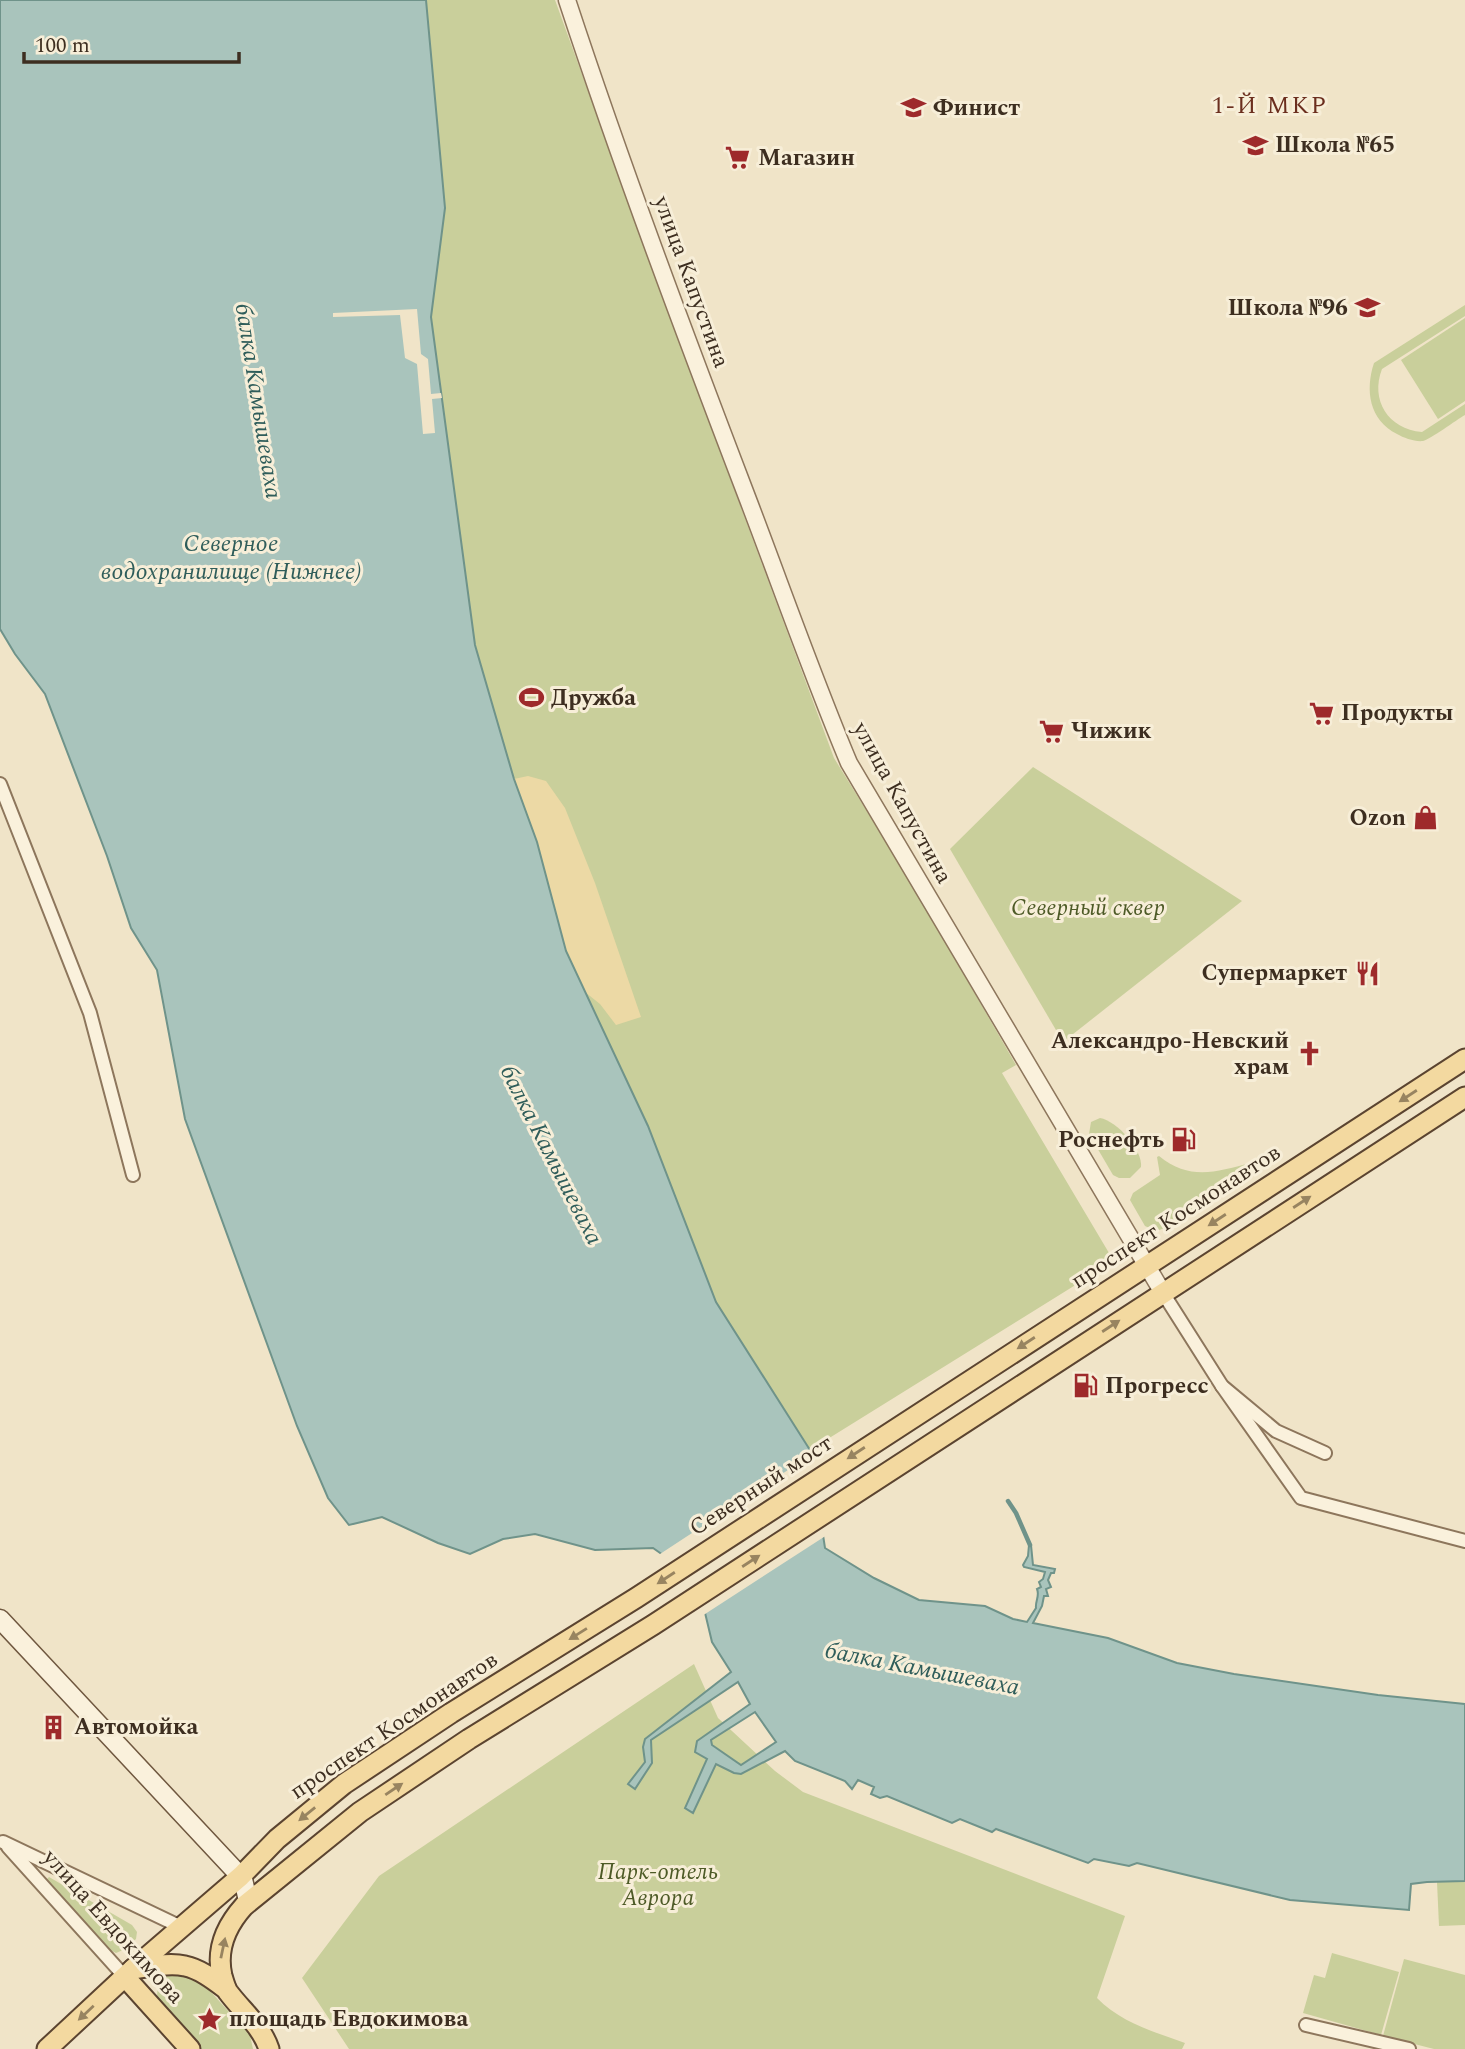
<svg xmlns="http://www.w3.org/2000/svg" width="1465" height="2049" font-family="Spectral,serif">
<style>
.green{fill:#c9cf9b}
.sand{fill:#ecd9a5}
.water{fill:#a9c4bc;stroke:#6f938a;stroke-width:2;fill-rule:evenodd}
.pier{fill:#f0e4c8}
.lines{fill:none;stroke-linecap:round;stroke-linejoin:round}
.stream{stroke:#6f938a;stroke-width:4.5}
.minor-casing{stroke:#8d765c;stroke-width:16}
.tertiary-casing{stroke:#8d765c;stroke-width:19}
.secondary-casing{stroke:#6f573f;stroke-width:21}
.primary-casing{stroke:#5b4430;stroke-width:23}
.minor{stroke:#faf1dc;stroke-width:12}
.tertiary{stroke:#faf1dc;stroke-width:16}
.secondary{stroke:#faf1dc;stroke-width:18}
.primary{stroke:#f3d9a0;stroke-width:19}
.oneway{fill:#988460}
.labels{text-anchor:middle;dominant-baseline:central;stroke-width:6;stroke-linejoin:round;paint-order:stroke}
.poi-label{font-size:23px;font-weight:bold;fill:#3d2e20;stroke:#f7eed8;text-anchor:start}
.street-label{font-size:23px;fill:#3d2e20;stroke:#f7eed8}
.park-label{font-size:23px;font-style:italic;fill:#4d5a26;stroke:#f7eed8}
.neighbourhood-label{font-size:24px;letter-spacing:2px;fill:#6b2e1e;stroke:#f7eed8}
.water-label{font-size:24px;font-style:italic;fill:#2f5d5a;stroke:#f7eed8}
</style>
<rect width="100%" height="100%" fill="#f0e4c8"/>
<!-- green -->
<g class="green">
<path d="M 426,0 L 555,0 L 671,319 L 834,758 L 913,886 L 1016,1065 L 1002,1073 L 1112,1258 L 1112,1262 L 1106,1266 L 810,1450 L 716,1302 L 648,1126 L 566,951 L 537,842 L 514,779 L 475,645 L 431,317 L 445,208 Z"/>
<path d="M 1465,305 L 1465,316 L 1382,369 C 1370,400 1388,429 1422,432 L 1465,404 L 1465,415 C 1456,420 1431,439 1423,441 C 1415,442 1404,438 1397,434 C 1369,420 1365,390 1374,363 Z"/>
<path d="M 1465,318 L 1465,401 L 1438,419 L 1401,360 Z"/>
<path d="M 1033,767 L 1242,901 L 1063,1042 L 950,849 Z"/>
<path d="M 1100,1118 C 1117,1121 1143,1150 1141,1167 L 1130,1178 L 1119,1178 L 1113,1175 L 1089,1134 L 1091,1122 Z"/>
<path d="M 1159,1156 C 1190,1181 1216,1172 1250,1163 L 1255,1164 L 1258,1167 L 1256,1171 L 1251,1176 L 1168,1227 L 1156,1231 L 1145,1226 L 1130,1200 L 1133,1193 L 1160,1175 L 1157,1157 Z"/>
<path d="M 694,1664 L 718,1718 L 775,1771 L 803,1792 L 1125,1916 L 1097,1998 C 1120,2022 1154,2032 1185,2043 L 1182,2049 L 349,2049 L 302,1978 L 379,1876 Z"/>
<path d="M 49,1877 L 132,1925 L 137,1932 L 136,1939 L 123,1950 L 116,1953 L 110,1950 L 44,1882 Z"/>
<path d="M 1465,1881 L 1465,1925 L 1439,1926 L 1437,1882 Z"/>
<path d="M 1332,1953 L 1399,1972 L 1381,2035 L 1303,2013 L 1314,1975 L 1325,1978 Z"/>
<path d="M 1404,1959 L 1465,1975 L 1465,2049 L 1434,2049 L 1383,2036 Z"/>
<path d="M 177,1971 L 201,1981 L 250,2035 L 253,2049 L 198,2049 L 159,2006 C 154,1989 159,1976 177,1971 Z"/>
</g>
<!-- sand -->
<path class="sand" d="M 528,776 L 546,781 L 565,808 L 595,883 L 641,1017 L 616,1025 L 600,1004 L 585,992 L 566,951 L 537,842 L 514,779 Z"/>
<!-- water -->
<path class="water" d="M 0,0 L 426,0 L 445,208 L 431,317 L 475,645 L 514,779 L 537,842 L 566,951 L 648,1126 L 716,1302 L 810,1450 L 825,1548 L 874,1578 L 919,1600 L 985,1606 L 1013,1619 L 1027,1622 L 1036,1608 C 1035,1601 1040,1596 1037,1589 L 1041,1587 L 1039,1582 L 1043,1579 L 1045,1572 L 1024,1567 L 1023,1565 L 1028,1556 L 1029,1545 L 1031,1545 L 1033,1565 L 1055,1569 L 1054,1573 L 1051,1573 L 1048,1580 L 1051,1587 L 1046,1589 L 1048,1596 L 1044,1596 L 1042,1606 L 1033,1623 L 1108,1638 L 1177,1663 L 1234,1674 L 1378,1695 L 1465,1704 L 1465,1881 L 1427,1882 L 1411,1884 L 1409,1910 L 1290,1900 L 1137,1863 L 1129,1866 L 1094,1859 L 1088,1863 L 996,1829 L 992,1832 L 960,1819 L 952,1823 L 887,1796 L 880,1798 L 871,1794 L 874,1787 L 858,1780 L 852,1789 L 845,1781 L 795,1761 L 785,1751 L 741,1774 L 734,1773 L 716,1764 L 693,1813 L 685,1808 L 707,1759 L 695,1752 L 697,1741 L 750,1704 L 738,1682 L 651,1740 L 652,1763 L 635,1789 L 628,1784 L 645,1762 L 643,1747 L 645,1739 L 731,1672 L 712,1642 L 697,1579 L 653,1548 L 595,1550 L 535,1534 L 503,1539 L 470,1554 L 438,1543 L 382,1517 L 349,1525 L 328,1498 L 297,1426 L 185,1119 L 157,970 L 131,928 L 107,856 L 45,694 L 15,654 L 0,629 ZM 755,1712 L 776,1742 L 741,1765 L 712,1745 L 711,1740 Z"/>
<!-- pier -->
<g class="pier">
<path d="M 417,309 L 421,354 L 428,359 L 431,394 L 441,393 L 442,398 L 432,399 L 435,433 L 423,434 L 417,364 L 405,358 L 400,315 L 333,317 L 333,313 Z"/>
<path d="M 814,1453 L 827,1535 L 702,1616 L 694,1581 L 657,1556 Z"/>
</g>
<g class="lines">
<!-- stream -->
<path class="stream" d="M 1008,1501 L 1016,1513 L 1030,1545"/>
<defs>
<g id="minor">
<path d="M 0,784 L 90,1013 L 133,1175"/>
<path d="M 1163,1293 L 1222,1386 L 1276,1431 L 1325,1453"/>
<path d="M 1222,1386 L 1301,1498 L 1465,1541"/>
<path d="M 3,1842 L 181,1927"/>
<path d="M 8,1847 L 125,1977"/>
<path d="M 1306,2025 L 1409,2049"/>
</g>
<path id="tertiary" d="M 567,0 C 622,167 684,332 747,497 C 781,586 812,675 849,763 L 1163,1293"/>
<path id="secondary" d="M 0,1619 L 243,1879 L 248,1901 L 244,1906"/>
<g id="primary">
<path d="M 133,1969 C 149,1967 169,1962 185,1966 C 200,1969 214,1980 226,1989"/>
<path d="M 125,1977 L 190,2049"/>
<path d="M 47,2049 L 133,1969 L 241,1876 L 277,1839 L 344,1784 L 451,1713 L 636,1598 L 1465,1059"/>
<path d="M 269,2049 C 261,2025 242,2011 228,1992 C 225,1987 224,1982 222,1976 C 216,1950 226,1926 244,1906 L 360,1812 L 469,1739 L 653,1625 L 1465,1097"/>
</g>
</defs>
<!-- minor casing -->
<use href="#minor" class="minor-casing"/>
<!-- tertiary casing -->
<use href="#tertiary" class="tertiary-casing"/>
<!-- secondary casing -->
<use href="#secondary" class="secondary-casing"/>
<!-- primary casing -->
<use href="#primary" class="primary-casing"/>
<!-- minor -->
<use href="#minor" class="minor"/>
<!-- tertiary -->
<use href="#tertiary" class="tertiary"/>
<!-- secondary -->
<use href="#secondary" class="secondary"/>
<!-- primary -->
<use href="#primary" class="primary"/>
</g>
<!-- one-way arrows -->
<defs><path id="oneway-solid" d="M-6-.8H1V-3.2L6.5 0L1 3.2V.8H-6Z" transform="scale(1.75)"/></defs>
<g class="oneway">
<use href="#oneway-solid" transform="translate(1408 1096) rotate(147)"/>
<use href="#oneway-solid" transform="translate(1302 1202) rotate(-33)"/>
<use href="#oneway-solid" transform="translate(1217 1220) rotate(147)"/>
<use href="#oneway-solid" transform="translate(1111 1326) rotate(-33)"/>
<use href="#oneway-solid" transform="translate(1026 1343) rotate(147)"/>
<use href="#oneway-solid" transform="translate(856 1453) rotate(147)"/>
<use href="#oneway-solid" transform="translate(751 1561) rotate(-33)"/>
<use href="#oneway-solid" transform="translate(666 1578) rotate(147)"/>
<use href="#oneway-solid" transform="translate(578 1634) rotate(148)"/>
<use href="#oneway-solid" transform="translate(394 1789) rotate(-34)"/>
<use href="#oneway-solid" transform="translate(307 1814) rotate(141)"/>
<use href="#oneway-solid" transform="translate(223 1948) rotate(-78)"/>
<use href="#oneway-solid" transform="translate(86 2013) rotate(137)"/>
</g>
<!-- icons -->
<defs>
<symbol id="school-bare" viewBox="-9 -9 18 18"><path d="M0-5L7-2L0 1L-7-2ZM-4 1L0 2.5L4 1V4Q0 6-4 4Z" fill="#9e2a2b" stroke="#f7eed8" stroke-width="2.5" paint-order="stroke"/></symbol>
<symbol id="supermarket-bare" viewBox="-9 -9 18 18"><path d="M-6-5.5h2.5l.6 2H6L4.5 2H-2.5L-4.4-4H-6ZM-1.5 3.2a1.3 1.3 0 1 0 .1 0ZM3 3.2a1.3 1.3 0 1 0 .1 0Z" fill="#9e2a2b" stroke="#f7eed8" stroke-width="2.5" paint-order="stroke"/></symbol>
<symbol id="stadium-bare" viewBox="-9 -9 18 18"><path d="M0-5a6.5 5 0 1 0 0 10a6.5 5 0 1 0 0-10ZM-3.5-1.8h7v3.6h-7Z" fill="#9e2a2b" stroke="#f7eed8" stroke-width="2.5" paint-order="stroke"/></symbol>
<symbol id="shop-bare" viewBox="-9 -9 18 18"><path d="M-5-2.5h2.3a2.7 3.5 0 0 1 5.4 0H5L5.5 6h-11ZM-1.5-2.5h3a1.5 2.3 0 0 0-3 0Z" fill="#9e2a2b" stroke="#f7eed8" stroke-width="2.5" paint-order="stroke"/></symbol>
<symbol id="restaurant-bare" viewBox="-9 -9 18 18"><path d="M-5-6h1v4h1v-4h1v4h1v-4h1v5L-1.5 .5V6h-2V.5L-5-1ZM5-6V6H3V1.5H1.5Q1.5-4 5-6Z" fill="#9e2a2b" stroke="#f7eed8" stroke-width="2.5" paint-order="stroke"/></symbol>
<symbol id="church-bare" viewBox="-9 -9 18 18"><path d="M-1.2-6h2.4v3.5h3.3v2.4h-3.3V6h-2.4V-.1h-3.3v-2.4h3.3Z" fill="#9e2a2b" stroke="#f7eed8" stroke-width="2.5" paint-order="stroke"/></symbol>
<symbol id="fuel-bare" viewBox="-9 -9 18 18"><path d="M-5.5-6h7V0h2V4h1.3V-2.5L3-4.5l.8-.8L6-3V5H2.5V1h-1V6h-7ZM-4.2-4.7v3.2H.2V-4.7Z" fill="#9e2a2b" stroke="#f7eed8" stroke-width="2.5" paint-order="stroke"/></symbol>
<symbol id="building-bare" viewBox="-9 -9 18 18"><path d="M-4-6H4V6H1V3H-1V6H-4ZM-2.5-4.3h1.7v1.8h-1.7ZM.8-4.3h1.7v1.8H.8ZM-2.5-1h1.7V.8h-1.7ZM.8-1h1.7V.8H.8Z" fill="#9e2a2b" stroke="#f7eed8" stroke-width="2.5" paint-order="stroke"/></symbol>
<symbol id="sight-bare" viewBox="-9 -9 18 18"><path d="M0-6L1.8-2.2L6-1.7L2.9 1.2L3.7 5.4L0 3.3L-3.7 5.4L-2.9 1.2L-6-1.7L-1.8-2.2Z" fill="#9e2a2b" stroke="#f7eed8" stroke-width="2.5" paint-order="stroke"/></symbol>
</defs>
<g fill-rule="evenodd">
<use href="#school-bare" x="896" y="90" width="35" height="35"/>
<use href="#school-bare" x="1238" y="128" width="35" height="35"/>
<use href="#supermarket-bare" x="720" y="140" width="35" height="35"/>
<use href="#school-bare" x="1350" y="290" width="35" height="35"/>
<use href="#stadium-bare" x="514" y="680" width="35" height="35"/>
<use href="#supermarket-bare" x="1304" y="696" width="35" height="35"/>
<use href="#supermarket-bare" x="1034" y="714" width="35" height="35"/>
<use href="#shop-bare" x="1408" y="800" width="35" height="35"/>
<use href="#restaurant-bare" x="1350" y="956" width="35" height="35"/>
<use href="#church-bare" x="1292" y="1036" width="35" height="35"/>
<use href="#fuel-bare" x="1166" y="1122" width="35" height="35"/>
<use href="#fuel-bare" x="1068" y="1368" width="35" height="35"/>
<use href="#building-bare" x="36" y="1710" width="35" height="35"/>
<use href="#sight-bare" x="192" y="2002" width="35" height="35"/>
</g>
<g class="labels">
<!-- poi labels -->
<g class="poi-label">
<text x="933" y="108">Финист</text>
<text x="1275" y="145">Школа №65</text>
<text x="758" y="158">Магазин</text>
<text x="1348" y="308" text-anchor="end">Школа №96</text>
<text x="551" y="698">Дружба</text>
<text x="1341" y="713">Продукты</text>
<text x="1071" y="731">Чижик</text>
<text x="1406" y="818" text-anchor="end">Ozon</text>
<text x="1347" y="973" text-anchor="end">Супермаркет</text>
<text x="1289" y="1041" text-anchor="end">Александро-Невский<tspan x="1289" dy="26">храм</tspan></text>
<text x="1164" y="1140" text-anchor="end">Роснефть</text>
<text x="1105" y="1386">Прогресс</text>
<text x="74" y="1727">Автомойка</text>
<text x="229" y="2019">площадь Евдокимова</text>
</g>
<!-- street labels -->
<g class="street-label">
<text transform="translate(691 282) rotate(70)">улица Капустина</text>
<text transform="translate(902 803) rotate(61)">улица Капустина</text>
<text transform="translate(1176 1217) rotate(-33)">проспект Космонавтов</text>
<text transform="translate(761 1486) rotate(-33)">Северный мост</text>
<text transform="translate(394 1726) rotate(-34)">проспект Космонавтов</text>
<text transform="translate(113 1927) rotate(48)">улица Евдокимова</text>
</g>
<!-- park labels -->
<g class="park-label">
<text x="1088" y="908">Северный сквер</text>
<text x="658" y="1872">Парк-отель<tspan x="658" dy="26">Аврора</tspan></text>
</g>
<!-- neighbourhood labels -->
<g class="neighbourhood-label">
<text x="1270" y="106">1-Й МКР</text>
</g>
<!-- water labels -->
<g class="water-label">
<text transform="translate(258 401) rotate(81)">балка Камышеваха</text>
<text x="231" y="544">Северное<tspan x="231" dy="28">водохранилище (Нижнее)</tspan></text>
<text transform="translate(551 1155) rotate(63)">балка Камышеваха</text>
<text transform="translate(922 1669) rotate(11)">балка Камышеваха</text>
</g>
</g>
<!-- scale -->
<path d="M24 52v10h215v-10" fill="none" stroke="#3d2e20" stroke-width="3.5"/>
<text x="35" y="52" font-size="21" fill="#3d2e20" stroke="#f7eed8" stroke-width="5" paint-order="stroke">100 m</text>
</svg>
